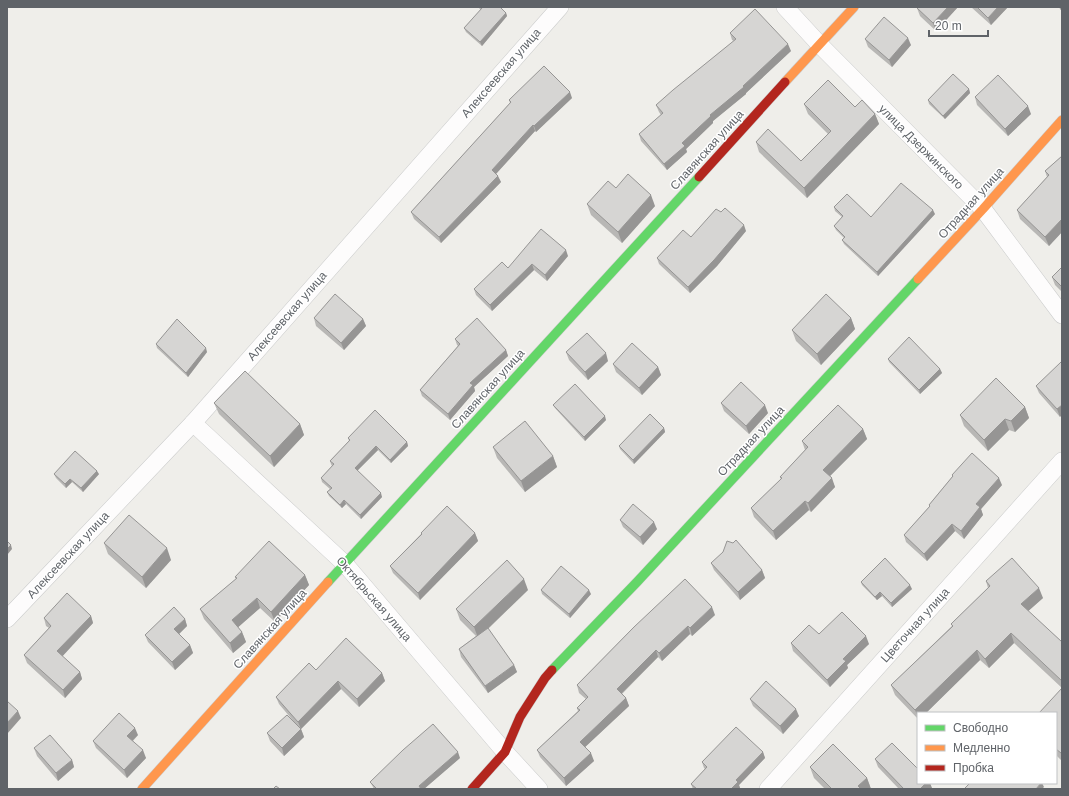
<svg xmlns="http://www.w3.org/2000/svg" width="1069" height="796" font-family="Helvetica,sans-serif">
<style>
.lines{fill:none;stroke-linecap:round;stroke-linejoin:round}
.street-casing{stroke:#cbcccc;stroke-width:18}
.fast-casing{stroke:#cacacb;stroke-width:10}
.slow-casing{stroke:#cacacb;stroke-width:10}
.jam-casing{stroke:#cacacb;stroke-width:10}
.street{stroke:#fdfcfc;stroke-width:17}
.fast{stroke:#63d668;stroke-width:9}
.slow{stroke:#ff974d;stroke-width:9}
.jam{stroke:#b3261e;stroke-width:9}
.wall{fill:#b8b7b5}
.shaded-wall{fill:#969594}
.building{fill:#d6d5d3;stroke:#969594}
.labels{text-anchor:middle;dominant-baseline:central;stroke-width:3;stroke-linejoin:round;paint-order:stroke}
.street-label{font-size:12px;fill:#5f6368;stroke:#fff}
</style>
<rect width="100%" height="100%" fill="#efeeea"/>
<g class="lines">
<defs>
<g id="street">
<path d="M 785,7 L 820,45 L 983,209 L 1062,315"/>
<path d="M 193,423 L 345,564 L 505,752 L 539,789"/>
<path d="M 7,619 L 193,423 L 560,7"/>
<path d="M 768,789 L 1062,461"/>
</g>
<g id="fast">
<path d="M 328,582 L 699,177"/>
<path d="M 552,670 L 637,582 L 918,279"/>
</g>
<g id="slow">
<path d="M 785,82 L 854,7"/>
<path d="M 918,279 L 983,209 L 1062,120"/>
<path d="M 142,789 L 328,582"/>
</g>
<g id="jam">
<path d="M 699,177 L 785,82"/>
<path d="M 472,789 L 505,752 L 520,717 L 545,678 L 552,670"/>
</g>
</defs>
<!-- street casing -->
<use href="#street" class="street-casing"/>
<!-- fast casing -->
<use href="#fast" class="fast-casing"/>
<!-- slow casing -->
<use href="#slow" class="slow-casing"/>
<!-- jam casing -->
<use href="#jam" class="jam-casing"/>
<!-- street -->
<use href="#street" class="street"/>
<!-- fast -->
<use href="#fast" class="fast"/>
<!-- slow -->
<use href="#slow" class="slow"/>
<!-- jam -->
<use href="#jam" class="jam"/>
</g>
<!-- wall -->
<g class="wall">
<path d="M 478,7 L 500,7 L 506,13 L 507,16 L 482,46 L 466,32 L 464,28 L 481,10 Z"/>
<path d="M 918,7 L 958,7 L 936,31 L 920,16 L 917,8 Z"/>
<path d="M 971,7 L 1008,7 L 991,25 Z"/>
<path d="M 730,33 L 791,51 L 746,93 L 746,94 L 713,121 L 713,123 L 686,149 L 687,152 L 667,170 L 641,141 L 639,134 L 661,115 L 659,112 L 656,105 L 734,41 L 732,40 Z"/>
<path d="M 865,39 L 911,45 L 892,67 L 868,47 Z"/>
<path d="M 969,89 L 970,93 L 945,119 L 929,104 L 928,100 Z"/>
<path d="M 975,97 L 1031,114 L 1008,136 L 977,105 Z"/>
<path d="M 572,98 L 536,132 L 535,131 L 496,174 L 501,182 L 441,243 L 414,219 L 411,212 L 510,103 L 509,100 Z"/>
<path d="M 804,104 L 855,107 L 875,114 L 879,124 L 807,198 L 759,152 L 756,142 L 801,161 L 828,134 L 808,114 Z"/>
<path d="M 1062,156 L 1062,232 L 1049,246 L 1020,219 L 1017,210 L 1047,177 L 1045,171 Z"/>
<path d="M 587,204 L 655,206 L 622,243 L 591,215 Z"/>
<path d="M 834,207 L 871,217 L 935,214 L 878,276 L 844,244 L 842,240 L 844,238 L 836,230 L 834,226 L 842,217 L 835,211 Z"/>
<path d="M 746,231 L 717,266 L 690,293 L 659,264 L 657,258 Z"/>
<path d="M 568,256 L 547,281 L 534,270 L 492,311 L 476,295 L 474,289 L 508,268 Z"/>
<path d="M 1062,267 L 1062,292 L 1055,285 L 1052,277 Z"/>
<path d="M 314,318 L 363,319 L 366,326 L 344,350 L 316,326 Z"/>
<path d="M 851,318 L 855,329 L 821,365 L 796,341 L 792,330 Z"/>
<path d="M 455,339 L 506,350 L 508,356 L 474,387 L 475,391 L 450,420 L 422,396 L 420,390 L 458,346 L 457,345 Z"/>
<path d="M 156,344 L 207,352 L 188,377 L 157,348 Z"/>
<path d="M 566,352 L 608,361 L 588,380 L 569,360 Z"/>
<path d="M 888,359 L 940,369 L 942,373 L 920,394 L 889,362 Z"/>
<path d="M 1062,363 L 1060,417 L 1039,393 L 1036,386 Z"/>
<path d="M 613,364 L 658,367 L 661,375 L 642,395 L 616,372 Z"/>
<path d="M 214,403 L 300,424 L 304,435 L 274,467 L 219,414 Z"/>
<path d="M 721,403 L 768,413 L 749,434 L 724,411 Z"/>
<path d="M 553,405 L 606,420 L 585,441 L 555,408 Z"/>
<path d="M 1025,407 L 1029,418 L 1015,432 L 1009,430 L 988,451 L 964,426 L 960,415 Z"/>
<path d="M 664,428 L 665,432 L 634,464 L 620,449 L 619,446 Z"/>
<path d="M 863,429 L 867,439 L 830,476 L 835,487 L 811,512 L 809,510 L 776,540 L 754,517 L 751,508 L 781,479 L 780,477 L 805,450 L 802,441 Z"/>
<path d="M 348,438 L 407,442 L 408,446 L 391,463 L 378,450 L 357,471 L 382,497 L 361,519 L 346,504 L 342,508 L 329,496 L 327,492 L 330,489 L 322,482 L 321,478 L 332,466 L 331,464 L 330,461 L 349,441 Z"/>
<path d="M 493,447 L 553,456 L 557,467 L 525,492 L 497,458 Z"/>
<path d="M 54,474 L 99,474 L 83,492 L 72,482 L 66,488 L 56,478 Z"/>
<path d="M 952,475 L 1002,485 L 981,509 L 983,515 L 964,539 L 955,531 L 927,561 L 906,542 L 904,535 L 930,506 L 929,505 L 952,477 Z"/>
<path d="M 620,520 L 657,529 L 643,545 L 623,527 Z"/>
<path d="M 421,533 L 475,533 L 478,541 L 420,600 L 393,573 L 390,566 L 421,534 Z"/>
<path d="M 104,543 L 171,560 L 146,588 L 108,554 Z"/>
<path d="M 711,563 L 762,570 L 765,578 L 740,600 L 714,570 Z"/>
<path d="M 305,575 L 309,585 L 275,622 L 260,608 L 238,627 L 242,632 L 246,642 L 233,653 L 204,619 L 200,609 L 236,579 L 235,577 Z"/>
<path d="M 986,581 L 1043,598 L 1028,611 L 1062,642 L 1062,761 L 1056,755 L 1056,713 L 1062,688 L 1014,643 L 989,668 L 980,660 L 926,713 L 918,713 L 918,719 L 895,695 L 891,685 L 952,626 L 951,624 L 988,588 Z"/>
<path d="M 861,582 L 912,589 L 892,607 L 882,596 L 877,600 L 862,585 Z"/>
<path d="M 528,590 L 488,629 L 514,665 L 517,672 L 488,693 L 461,657 L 459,649 L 476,636 L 460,620 L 456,609 Z"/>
<path d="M 541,590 L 591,594 L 570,618 L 542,594 Z"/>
<path d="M 715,615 L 692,636 L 690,634 L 662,661 L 658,657 L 622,694 L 626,698 L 629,706 L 585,747 L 594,761 L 566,786 L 540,757 L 537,750 L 578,711 L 577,708 L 586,699 L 579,693 L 577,685 L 634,627 Z"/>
<path d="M 91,616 L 93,623 L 62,656 L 80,672 L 82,679 L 65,698 L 27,663 L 24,655 L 49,628 L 46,626 L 44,618 Z"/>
<path d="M 185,619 L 187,626 L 179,634 L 190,645 L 193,653 L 175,670 L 148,642 L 145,635 Z"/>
<path d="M 819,634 L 869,644 L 847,665 L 848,668 L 830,687 L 793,651 L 791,643 Z"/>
<path d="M 316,670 L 382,673 L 385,681 L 359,707 L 341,689 L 301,729 L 304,737 L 284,756 L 270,741 L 267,733 L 295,723 L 279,704 L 276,697 Z"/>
<path d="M 750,699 L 799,716 L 783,734 L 753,706 Z"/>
<path d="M 138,735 L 133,741 L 146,758 L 127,778 L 96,748 L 93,741 Z"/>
<path d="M 34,748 L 72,760 L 74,767 L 58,781 L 37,756 Z"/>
<path d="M 763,752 L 765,758 L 739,785 L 740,788 L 739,789 L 693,789 L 691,784 L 705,769 L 704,768 L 702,762 Z"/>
<path d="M 460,758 L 424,789 L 374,789 L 373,787 L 370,782 Z"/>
<path d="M 875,759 L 932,788 L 930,789 L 899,789 L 878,767 Z"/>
<path d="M 810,767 L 867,778 L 871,789 L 825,789 L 814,778 Z"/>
</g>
<!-- shaded-wall -->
<g class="shaded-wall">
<path d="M 948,7 L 958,7 L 936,31 L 933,23 Z"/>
<path d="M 998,7 L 1008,7 L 991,25 L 988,18 Z"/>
<path d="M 506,13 L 507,16 L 482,46 L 480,42 Z"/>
<path d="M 908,38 L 911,45 L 892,67 L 889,60 Z"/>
<path d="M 788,44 L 791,51 L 746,93 L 746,94 L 713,121 L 713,123 L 686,149 L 687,152 L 667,170 L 664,164 L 682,143 L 710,115 L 743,86 Z"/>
<path d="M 969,89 L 970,93 L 945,119 L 943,116 Z"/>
<path d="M 570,92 L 572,98 L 536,132 L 534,126 Z"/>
<path d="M 1028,106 L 1031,114 L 1008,136 L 1005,129 Z"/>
<path d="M 875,114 L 879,124 L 807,198 L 804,188 Z"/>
<path d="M 533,125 L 535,131 L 494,176 L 492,170 Z"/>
<path d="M 498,176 L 501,182 L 441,243 L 439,237 Z"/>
<path d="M 651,195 L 655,206 L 622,243 L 618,232 Z"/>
<path d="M 933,210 L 935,214 L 878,276 L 877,272 Z"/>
<path d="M 1062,219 L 1062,232 L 1049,246 L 1045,237 Z"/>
<path d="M 744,225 L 746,231 L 717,266 L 690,293 L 688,287 Z"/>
<path d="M 566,250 L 568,256 L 547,281 L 545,275 Z"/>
<path d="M 532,264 L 534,270 L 492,311 L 490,305 Z"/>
<path d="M 851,318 L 855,329 L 821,365 L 817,354 Z"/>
<path d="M 363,319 L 366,326 L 344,350 L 341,343 Z"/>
<path d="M 206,348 L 207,352 L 188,377 L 186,373 Z"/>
<path d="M 506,350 L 508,356 L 474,387 L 475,391 L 450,420 L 448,414 L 470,383 Z"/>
<path d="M 606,353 L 608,361 L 588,380 L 585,372 Z"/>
<path d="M 658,367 L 661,375 L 642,395 L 639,388 Z"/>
<path d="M 940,369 L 942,373 L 920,394 L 919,390 Z"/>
<path d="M 765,405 L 768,413 L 749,434 L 746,426 Z"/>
<path d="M 1062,405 L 1062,415 L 1060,417 L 1057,409 Z"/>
<path d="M 1025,407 L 1029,418 L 1015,432 L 1011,421 Z"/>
<path d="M 605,416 L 606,420 L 585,441 L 584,437 Z"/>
<path d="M 1005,419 L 1009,430 L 988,451 L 984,440 Z"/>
<path d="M 300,424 L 304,435 L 274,467 L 270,456 Z"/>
<path d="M 664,428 L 665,432 L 634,464 L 633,460 Z"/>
<path d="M 863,429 L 867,439 L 827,479 L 823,470 Z"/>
<path d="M 407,442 L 408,446 L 391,463 L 390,460 Z"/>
<path d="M 376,446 L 378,450 L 356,472 L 355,468 Z"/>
<path d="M 553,456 L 557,467 L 525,492 L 521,481 Z"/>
<path d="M 97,471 L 99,474 L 83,492 L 81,488 Z"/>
<path d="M 832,478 L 835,487 L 811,512 L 808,503 Z"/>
<path d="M 999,478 L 1002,485 L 981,509 L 983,515 L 964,539 L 961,531 L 976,504 Z"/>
<path d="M 70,479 L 72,482 L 66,488 L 65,484 Z"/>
<path d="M 381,493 L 382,497 L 361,519 L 360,515 Z"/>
<path d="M 344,500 L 346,504 L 342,508 L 340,505 Z"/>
<path d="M 805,501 L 809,510 L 776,540 L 773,531 Z"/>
<path d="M 654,522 L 657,529 L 643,545 L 640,537 Z"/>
<path d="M 952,524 L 955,531 L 927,561 L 924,554 Z"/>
<path d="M 475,533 L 478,541 L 420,600 L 418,593 Z"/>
<path d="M 11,545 L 12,549 L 7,555 L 7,549 Z"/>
<path d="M 167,548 L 171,560 L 146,588 L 142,577 Z"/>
<path d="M 762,570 L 765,578 L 740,600 L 738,592 Z"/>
<path d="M 305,575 L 309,585 L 275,622 L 271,612 Z"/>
<path d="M 524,579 L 528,590 L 478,638 L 474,627 Z"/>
<path d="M 910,585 L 912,589 L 892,607 L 891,603 Z"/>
<path d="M 1039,588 L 1043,598 L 1025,614 L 1021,604 Z"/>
<path d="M 589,590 L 591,594 L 570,618 L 569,614 Z"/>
<path d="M 880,592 L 882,596 L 877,600 L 875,597 Z"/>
<path d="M 257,598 L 260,608 L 235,630 L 232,620 Z"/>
<path d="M 712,607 L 715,615 L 692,636 L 690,628 Z"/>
<path d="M 91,616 L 93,623 L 60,659 L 57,651 Z"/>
<path d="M 185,619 L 187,626 L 177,636 L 174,629 Z"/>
<path d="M 688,626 L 690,634 L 662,661 L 659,653 Z"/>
<path d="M 242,632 L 246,642 L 233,653 L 230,643 Z"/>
<path d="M 1011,633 L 1014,643 L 989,668 L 985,659 Z"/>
<path d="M 866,636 L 869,644 L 847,665 L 848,668 L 830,687 L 827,680 L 843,659 Z"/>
<path d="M 190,645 L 193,653 L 175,670 L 172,662 Z"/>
<path d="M 656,650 L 658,657 L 619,696 L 617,689 Z"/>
<path d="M 977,650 L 980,660 L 926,713 L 918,713 L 918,717 L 915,710 Z"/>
<path d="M 514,665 L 517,672 L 488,693 L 485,686 Z"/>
<path d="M 80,672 L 82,679 L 65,698 L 63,690 Z"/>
<path d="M 382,673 L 385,681 L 359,707 L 357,699 Z"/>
<path d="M 338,681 L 341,689 L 301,729 L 298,722 Z"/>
<path d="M 626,698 L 629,706 L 583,749 L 580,742 Z"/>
<path d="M 796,709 L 799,716 L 783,734 L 780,726 Z"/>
<path d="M 18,711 L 21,718 L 7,734 L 7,723 Z"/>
<path d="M 135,728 L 138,735 L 130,743 L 127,736 Z"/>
<path d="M 301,729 L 304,737 L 284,756 L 282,748 Z"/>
<path d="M 143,750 L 146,758 L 127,778 L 124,770 Z"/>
<path d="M 458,752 L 460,758 L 424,789 L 420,789 L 419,786 Z"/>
<path d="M 763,752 L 765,758 L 739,785 L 740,788 L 739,789 L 731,789 L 736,780 Z"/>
<path d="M 591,753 L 594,761 L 566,786 L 564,778 Z"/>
<path d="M 72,760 L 74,767 L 58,781 L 56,773 Z"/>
<path d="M 867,778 L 871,789 L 859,789 L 858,786 Z"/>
<path d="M 926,783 L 930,783 L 932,788 L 930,789 L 920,789 Z"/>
<path d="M 1041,783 L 1042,783 L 1044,787 L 1042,789 L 1036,789 Z"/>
</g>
<!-- building -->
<g class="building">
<path d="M 481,7 L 500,7 L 506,13 L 480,42 L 464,28 L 482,8 Z"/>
<path d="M 918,7 L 948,7 L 933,23 L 917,8 Z"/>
<path d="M 977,7 L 998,7 L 988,18 Z"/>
<path d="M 1061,7 L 1062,7 L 1062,11 L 1060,8 Z"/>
<path d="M 755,9 L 788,44 L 743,86 L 744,87 L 710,115 L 711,116 L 682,143 L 685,146 L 664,164 L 639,134 L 663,113 L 656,105 L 673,90 L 736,39 L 730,33 Z"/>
<path d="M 884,17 L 908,38 L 889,60 L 865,39 Z"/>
<path d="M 544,66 L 570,92 L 534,126 L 533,125 L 492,170 L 498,176 L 439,237 L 411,212 L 511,102 L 509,100 Z"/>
<path d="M 953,74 L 969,89 L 943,116 L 928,100 Z"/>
<path d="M 998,75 L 1028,106 L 1005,129 L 975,97 Z"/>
<path d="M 828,80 L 855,107 L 862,100 L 875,114 L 804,188 L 756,142 L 768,129 L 801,161 L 831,131 L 804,104 Z"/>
<path d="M 1062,156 L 1062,219 L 1045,237 L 1017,210 L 1049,175 L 1045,171 Z"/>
<path d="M 628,174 L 651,195 L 618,232 L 587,204 L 608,181 L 616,188 Z"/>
<path d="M 901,183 L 933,210 L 877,272 L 842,240 L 845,237 L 834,226 L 843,216 L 834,207 L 847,194 L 871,217 Z"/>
<path d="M 725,208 L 744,225 L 714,260 L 688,287 L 657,258 L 683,230 L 691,237 L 716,209 L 721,212 Z"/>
<path d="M 541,229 L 566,250 L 545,275 L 532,264 L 490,305 L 474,289 L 502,262 L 508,268 Z"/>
<path d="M 1062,267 L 1062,287 L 1052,277 Z"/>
<path d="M 335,294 L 363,319 L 341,343 L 314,318 Z"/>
<path d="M 826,294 L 851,318 L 817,354 L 792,330 Z"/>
<path d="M 477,318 L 506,350 L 470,383 L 473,385 L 448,414 L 420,390 L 460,344 L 455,339 Z"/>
<path d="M 177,319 L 206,348 L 186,373 L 156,344 Z"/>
<path d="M 587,333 L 606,353 L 585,372 L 566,352 Z"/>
<path d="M 909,337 L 940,369 L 919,390 L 888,359 Z"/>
<path d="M 632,343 L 658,367 L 639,388 L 613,364 Z"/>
<path d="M 1061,362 L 1062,363 L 1062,405 L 1057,409 L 1036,386 Z"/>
<path d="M 245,371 L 300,424 L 270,456 L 214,403 Z"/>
<path d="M 996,378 L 1025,407 L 1011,421 L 1005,419 L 984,440 L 960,415 Z"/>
<path d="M 741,382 L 765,405 L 746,426 L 721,403 Z"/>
<path d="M 575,384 L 605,416 L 584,437 L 553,405 Z"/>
<path d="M 838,405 L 863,429 L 823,470 L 832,478 L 808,503 L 805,501 L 773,531 L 751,508 L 782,478 L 780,477 L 808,447 L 802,441 Z"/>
<path d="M 375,410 L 407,442 L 390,460 L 376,446 L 355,468 L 381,493 L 360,515 L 344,500 L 340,505 L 327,492 L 332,488 L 321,478 L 334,464 L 330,461 L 350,440 L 348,438 Z"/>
<path d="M 650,414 L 664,428 L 633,460 L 619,446 Z"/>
<path d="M 525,421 L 553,456 L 521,481 L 493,447 Z"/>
<path d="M 75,451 L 97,471 L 81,488 L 70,479 L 65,484 L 54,474 Z"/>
<path d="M 972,453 L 999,478 L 976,504 L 980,507 L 961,531 L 952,524 L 924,554 L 904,535 L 930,506 L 929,505 L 953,476 L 952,475 Z"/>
<path d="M 633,504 L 654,522 L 640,537 L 620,520 Z"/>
<path d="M 447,506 L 475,533 L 418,593 L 390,566 L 422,534 L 421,533 Z"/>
<path d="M 129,515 L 167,548 L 142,577 L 104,543 Z"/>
<path d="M 736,540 L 762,570 L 738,592 L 711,563 L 723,552 L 727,541 L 733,543 Z"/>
<path d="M 7,541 L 11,545 L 7,549 Z"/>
<path d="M 269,541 L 305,575 L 271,612 L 257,598 L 232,620 L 242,632 L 230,643 L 200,609 L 237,578 L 235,577 Z"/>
<path d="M 885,558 L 910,585 L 891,603 L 880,592 L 875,597 L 861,582 Z"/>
<path d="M 1012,558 L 1039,588 L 1021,604 L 1062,642 L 1062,681 L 1011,633 L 985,659 L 977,650 L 915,710 L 891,685 L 953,626 L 951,624 L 990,586 L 986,581 Z"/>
<path d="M 507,560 L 524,579 L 474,627 L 456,609 Z"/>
<path d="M 561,566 L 589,590 L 569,614 L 541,590 Z"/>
<path d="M 685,579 L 712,607 L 690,628 L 688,626 L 659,653 L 656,650 L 617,689 L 626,698 L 580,742 L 591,753 L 564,778 L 537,750 L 580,710 L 577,708 L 588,697 L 577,685 L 634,627 Z"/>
<path d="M 67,593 L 91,616 L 57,651 L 80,672 L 63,690 L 24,655 L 51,626 L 44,618 Z"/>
<path d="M 174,607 L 185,619 L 174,629 L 190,645 L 172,662 L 145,635 Z"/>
<path d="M 842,612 L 866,636 L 843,659 L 846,661 L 827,680 L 791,643 L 809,625 L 819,634 Z"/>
<path d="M 488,628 L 514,665 L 485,686 L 459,649 Z"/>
<path d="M 346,638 L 382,673 L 357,699 L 338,681 L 298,722 L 276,697 L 309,663 L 316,670 Z"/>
<path d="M 766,681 L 796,709 L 780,726 L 750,699 Z"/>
<path d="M 1062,688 L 1062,753 L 1061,753 L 1056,749 L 1056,713 L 1039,713 Z"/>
<path d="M 7,701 L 18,711 L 7,723 Z"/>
<path d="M 119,713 L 135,728 L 127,736 L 143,750 L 124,770 L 93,741 Z"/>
<path d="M 287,715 L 301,729 L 282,748 L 267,733 Z"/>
<path d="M 433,724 L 458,752 L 419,786 L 421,789 L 377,789 L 370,782 L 403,750 Z"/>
<path d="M 736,727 L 763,752 L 736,780 L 738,782 L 731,789 L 697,789 L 691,784 L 707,767 L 702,762 Z"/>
<path d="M 50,735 L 72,760 L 56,773 L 34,748 Z"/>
<path d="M 892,743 L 918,769 L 918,783 L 926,783 L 920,789 L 904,789 L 875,759 Z"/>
<path d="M 833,744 L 867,778 L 858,786 L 861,789 L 832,789 L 810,767 Z"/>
<path d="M 970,783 L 1041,783 L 1036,789 L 964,789 Z"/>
<path d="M 276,786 L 280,789 L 273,789 Z"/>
</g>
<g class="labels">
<!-- street labels -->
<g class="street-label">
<text transform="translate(501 73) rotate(-49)">Алексеевская улица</text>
<text transform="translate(921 147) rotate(45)">улица Дзержинского</text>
<text transform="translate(707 150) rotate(-48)">Славянская улица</text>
<text transform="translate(971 203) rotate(-48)">Отрадная улица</text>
<text transform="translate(287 316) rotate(-49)">Алексеевская улица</text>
<text transform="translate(488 389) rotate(-48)">Славянская улица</text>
<text transform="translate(751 441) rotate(-47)">Отрадная улица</text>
<text transform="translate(68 555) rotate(-47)">Алексеевская улица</text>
<text transform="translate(374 599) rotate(49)">Октябрьская улица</text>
<text transform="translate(915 625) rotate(-48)">Цветочная улица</text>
<text transform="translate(270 629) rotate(-48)">Славянская улица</text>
</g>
</g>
<!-- border -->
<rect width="1069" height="796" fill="none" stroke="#5f6368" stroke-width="16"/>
<!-- legend -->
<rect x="917" y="712" width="140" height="72" fill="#ffffff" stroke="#bfc1c3"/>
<rect x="925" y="725" width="20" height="6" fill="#63d668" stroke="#bfc1c3"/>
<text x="953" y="732" font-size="12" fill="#5f6368">Свободно</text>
<rect x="925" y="745" width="20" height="6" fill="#ff974d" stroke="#bfc1c3"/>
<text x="953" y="752" font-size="12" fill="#5f6368">Медленно</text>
<rect x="925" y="765" width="20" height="6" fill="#b3261e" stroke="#bfc1c3"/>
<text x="953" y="772" font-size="12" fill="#5f6368">Пробка</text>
<!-- scale -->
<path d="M929 30v6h59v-6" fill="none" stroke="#5f6368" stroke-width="2"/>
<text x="935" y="30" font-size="12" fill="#5f6368" stroke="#ffffff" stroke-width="3" paint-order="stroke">20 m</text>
</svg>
